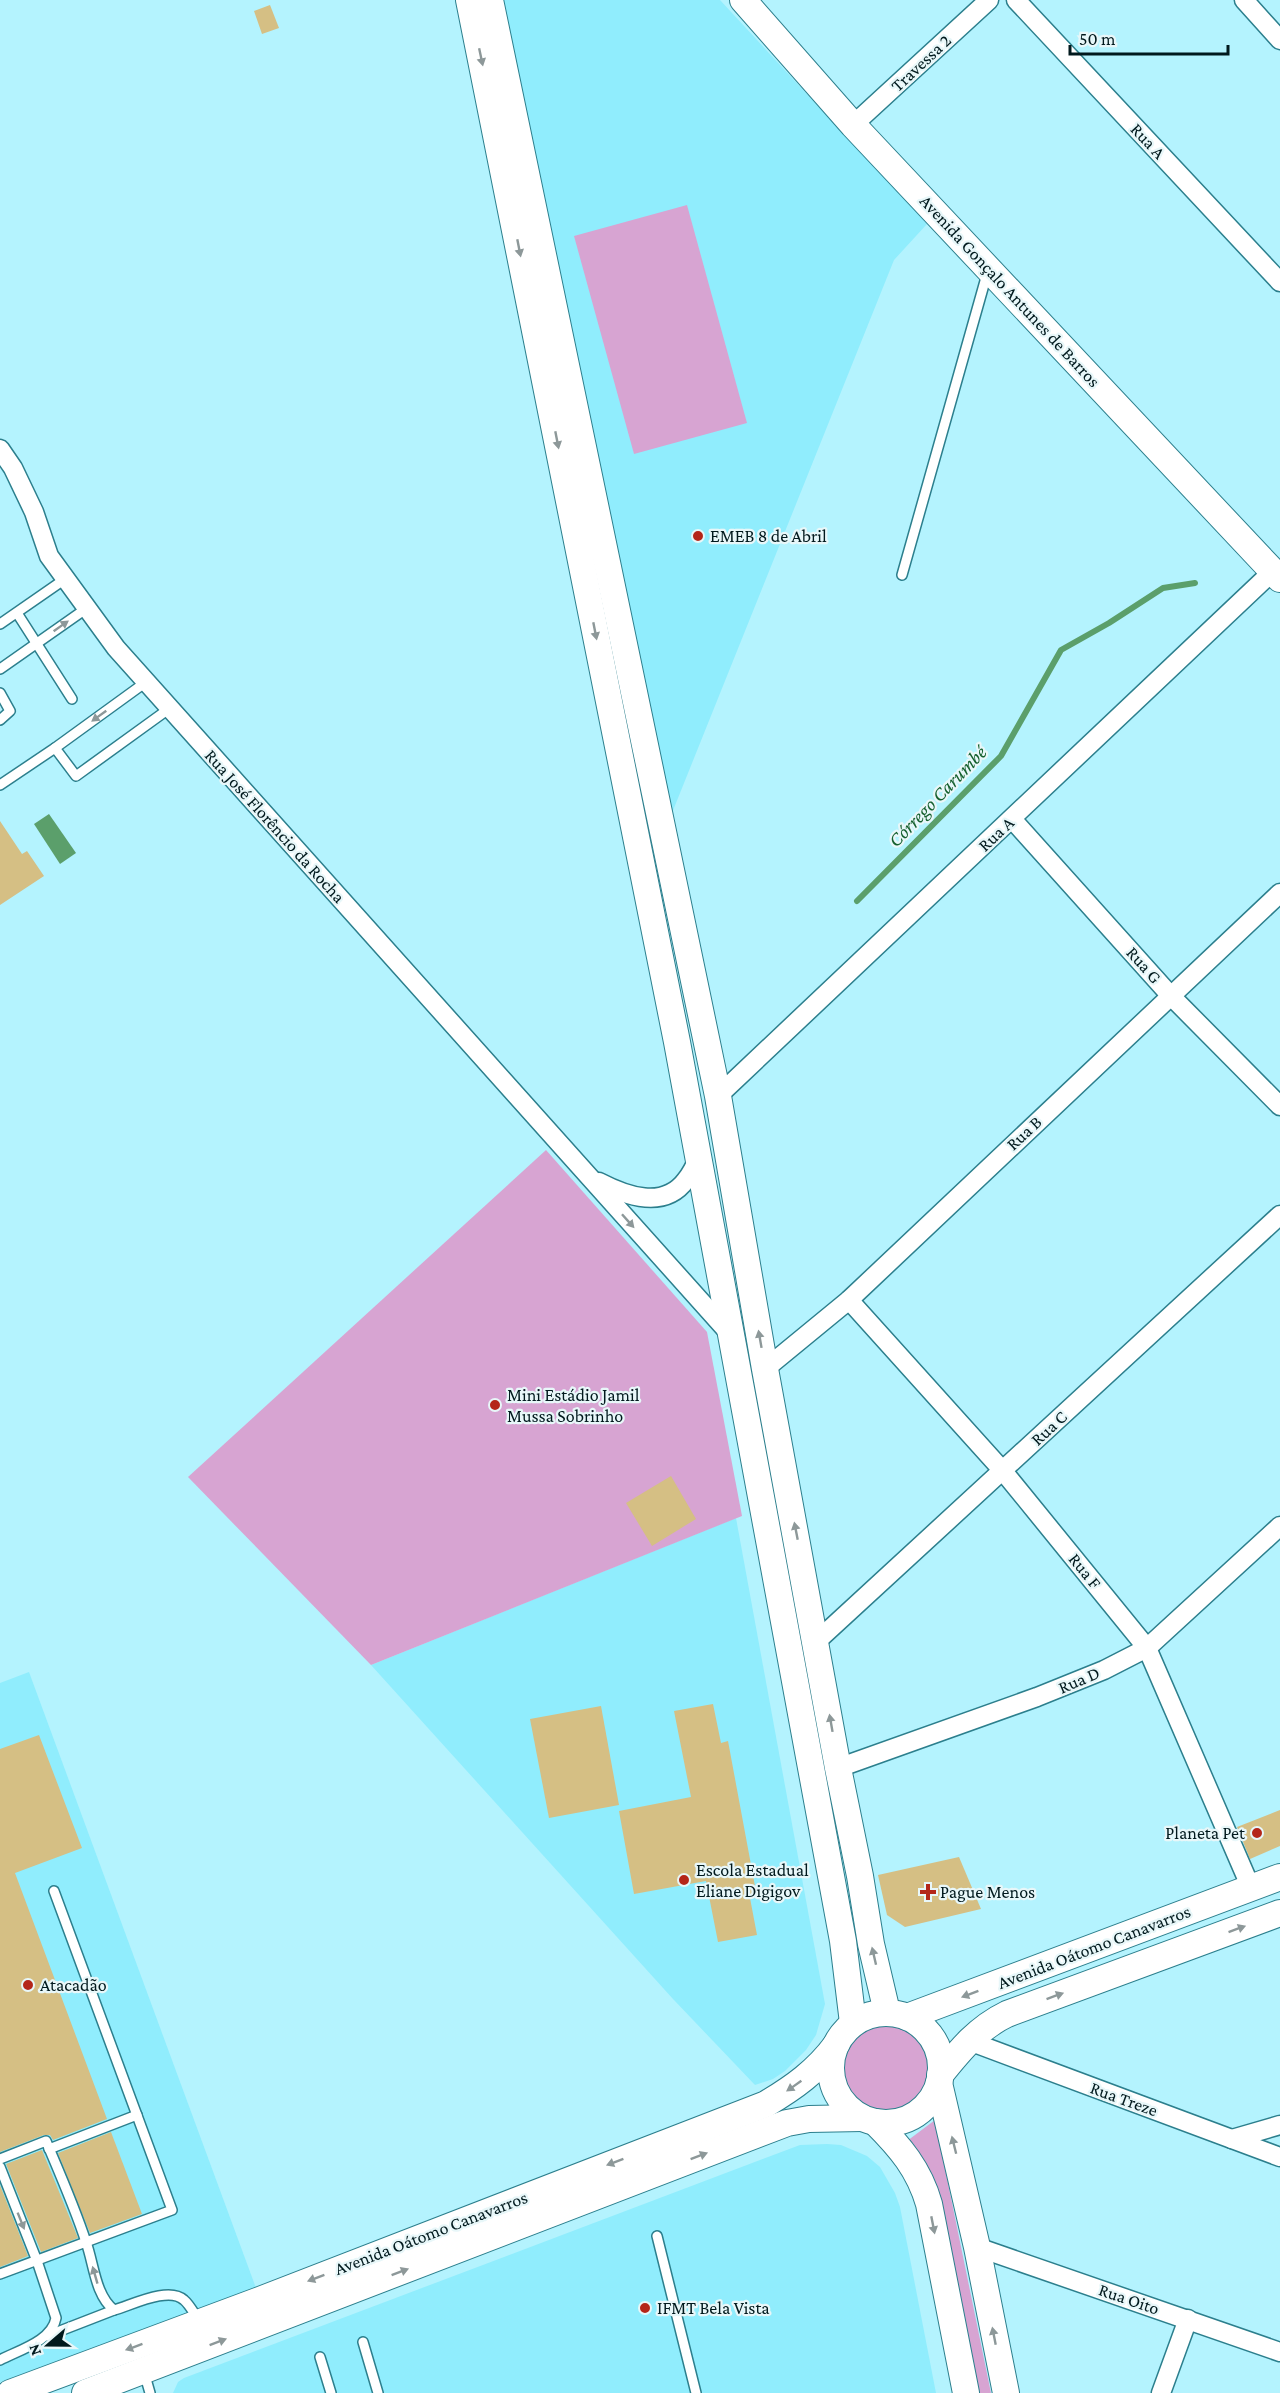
<svg xmlns="http://www.w3.org/2000/svg" width="1280" height="2393" font-family="'Crimson Pro',serif">
<style>
.built{fill:#90edfd}
.green{fill:#d7a4d2}
.water{fill:#5b9f6b}
.lines{fill:none;stroke-linecap:round;stroke-linejoin:round}
.stream{stroke:#5b9f6b;stroke-width:6}
.building{fill:#d5bf84}
.lane-casing{stroke:#2c7f8d;stroke-width:12}
.street-casing{stroke:#2c7f8d;stroke-width:21}
.secondary-casing{stroke:#2c7f8d;stroke-width:28}
.lane{stroke:#fff;stroke-width:9}
.street{stroke:#fff;stroke-width:18}
.secondary{stroke:#fff;stroke-width:26}
.oneway{fill:#8d9899}
.poi-dot{fill:#b42619;stroke:#e8f7f9;stroke-width:2}
.labels{text-anchor:middle;dominant-baseline:central;stroke-width:4.5;stroke-linejoin:round;paint-order:stroke}
.street-label{font-size:18px;fill:#01191d;stroke:#e8f7f9}
.poi-label{font-size:18px;fill:#01191d;stroke:#e8f7f9;text-anchor:start}
.water-label{font-size:20px;font-style:italic;fill:#15602e;stroke:#e8f7f9}
</style>
<rect width="100%" height="100%" fill="#b4f3fe"/>
<!-- built -->
<g class="built">
<path d="M 502,0 L 720,0 L 927,224 L 894,260 L 672,813 Z"/>
<path d="M 736,1518 L 825,2004 L 816,2035 L 806,2050 L 785,2071 L 773,2079 L 755,2085 L 673,1999 L 371,1665 Z"/>
<path d="M 29,1672 L 256,2288 L 0,2382 L 0,1683 Z"/>
<path d="M 827,2144 L 841,2145 L 867,2156 L 880,2167 L 895,2193 L 900,2207 L 936,2393 L 173,2393 L 178,2382 L 184,2378 L 800,2145 Z"/>
</g>
<!-- green -->
<g class="green">
<path d="M 687,205 L 747,423 L 634,454 L 574,236 Z"/>
<path d="M 546,1150 L 707,1332 L 742,1516 L 371,1665 L 188,1477 Z"/>
<circle cx="889" cy="2069" r="47"/>
<path d="M 935,2120 L 991,2393 L 977,2393 L 937,2186 L 927,2167 L 907,2141 Z"/>
</g>
<!-- water -->
<path class="water" d="M 49,814 L 76,853 L 60,864 L 34,824 Z"/>
<g class="lines">
<!-- stream -->
<path class="stream" d="M 857,901 L 1001,756 L 1061,650 L 1109,623 L 1163,588 L 1195,583"/>
</g>
<!-- building -->
<g class="building">
<path d="M 270,5 L 279,28 L 262,34 L 254,11 Z"/>
<path d="M 0,821 L 22,854 L 27,851 L 44,876 L 0,905 Z"/>
<path d="M 671,1476 L 696,1519 L 652,1546 L 626,1503 Z"/>
<path d="M 713,1704 L 721,1743 L 728,1741 L 757,1897 L 750,1898 L 757,1935 L 718,1942 L 706,1881 L 634,1894 L 619,1811 L 691,1797 L 674,1711 Z"/>
<path d="M 601,1706 L 619,1805 L 549,1818 L 530,1719 Z"/>
<path d="M 39,1735 L 82,1848 L 15,1873 L 107,2119 L 53,2140 L 50,2135 L 44,2135 L 0,2152 L 0,1749 Z"/>
<path d="M 1280,1810 L 1280,1846 L 1250,1859 L 1237,1827 Z"/>
<path d="M 959,1857 L 981,1909 L 905,1927 L 887,1915 L 878,1875 Z"/>
<path d="M 111,2132 L 142,2214 L 90,2233 L 58,2153 Z"/>
<path d="M 42,2150 L 78,2238 L 41,2252 L 6,2164 Z"/>
<path d="M 0,2185 L 28,2256 L 0,2267 Z"/>
</g>
<g class="lines">
<defs>
<g id="lane">
<path d="M 902,575 L 987,274"/>
<path d="M 17,613 L 72,699"/>
<path d="M 0,624 L 65,579"/>
<path d="M 0,669 L 87,608"/>
<path d="M 146,682 L 55,748 L 76,776 L 170,708"/>
<path d="M 0,693 L 10,711 L 0,720"/>
<path d="M 0,785 L 55,748"/>
<path d="M 49,2149 L 137,2115"/>
<path d="M 0,2159 L 46,2141 C 60,2174 75,2208 86,2242 C 94,2264 95,2295 114,2310 C 132,2305 169,2286 184,2300 C 190,2305 194,2314 199,2320"/>
<path d="M 0,2167 L 37,2261 L 56,2318 C 52,2341 19,2350 0,2360"/>
<path d="M 657,2236 L 696,2393"/>
<path d="M 0,2274 L 172,2210 L 54,1891"/>
<path d="M 47,2336 L 114,2310"/>
<path d="M 363,2342 L 378,2393"/>
<path d="M 320,2357 L 331,2393"/>
<path d="M 144,2372 L 150,2393"/>
</g>
<g id="street">
<path d="M 1016,0 L 1280,282"/>
<path d="M 1244,0 L 1280,40"/>
<path d="M 853,125 L 989,0"/>
<path d="M 0,449 L 13,468 L 34,512 L 49,556 L 116,648 L 730,1334"/>
<path d="M 1012,819 L 1170,995 L 1280,1106"/>
<path d="M 718,1096 L 1272,572"/>
<path d="M 599,1182 C 626,1196 664,1210 686,1180 C 691,1174 695,1166 698,1159"/>
<path d="M 849,1300 L 1003,1471 L 1147,1648 L 1251,1888"/>
<path d="M 765,1369 L 849,1300 L 1280,893"/>
<path d="M 817,1641 L 1280,1215"/>
<path d="M 838,1768 L 1037,1697 L 1104,1670 L 1147,1648 L 1280,1526"/>
<path d="M 969,2041 L 1280,2157"/>
<path d="M 1232,2139 L 1280,2125"/>
<path d="M 977,2247 L 1280,2352"/>
<path d="M 1161,2393 L 1188,2319"/>
</g>
<g id="secondary">
<path d="M 469,0 L 677,1042 L 843,1941 L 853,2023"/>
<path d="M 490,0 L 718,1096 L 765,1369 L 838,1768 L 860,1876 L 871,1944 L 887,2012"/>
<path d="M 743,0 L 853,125 L 1280,579"/>
<circle cx="886" cy="2068" r="55"/>
<path d="M 907,2017 L 1280,1877"/>
<path d="M 940,2075 C 960,2050 978,2028 1007,2014 L 1280,1913"/>
<path d="M 939,2083 L 977,2247 L 1006,2393"/>
<path d="M 875,2122 C 900,2147 919,2169 929,2204 L 966,2393"/>
<path d="M 10,2393 L 257,2301 L 766,2104 C 793,2088 817,2071 836,2045"/>
<path d="M 85,2393 L 787,2123 L 809,2119 L 862,2118"/>
</g>
</defs>
<!-- lane casing -->
<use href="#lane" class="lane-casing"/>
<!-- street casing -->
<use href="#street" class="street-casing"/>
<!-- secondary casing -->
<use href="#secondary" class="secondary-casing"/>
<!-- lane -->
<use href="#lane" class="lane"/>
<!-- street -->
<use href="#street" class="street"/>
<!-- secondary -->
<use href="#secondary" class="secondary"/>
</g>
<!-- one-way arrows -->
<defs><path id="oneway-solid" d="M-6-.8H1V-3.2L6.5 0L1 3.2V.8H-6Z" transform="scale(1.5)"/></defs>
<g class="oneway">
<use href="#oneway-solid" transform="translate(481 57) rotate(78)"/>
<use href="#oneway-solid" transform="translate(519 248) rotate(79)"/>
<use href="#oneway-solid" transform="translate(557 440) rotate(79)"/>
<use href="#oneway-solid" transform="translate(61 626) rotate(-35)"/>
<use href="#oneway-solid" transform="translate(595 631) rotate(79)"/>
<use href="#oneway-solid" transform="translate(99 716) rotate(144)"/>
<use href="#oneway-solid" transform="translate(628 1221) rotate(48)"/>
<use href="#oneway-solid" transform="translate(760 1339) rotate(-100)"/>
<use href="#oneway-solid" transform="translate(796 1531) rotate(-101)"/>
<use href="#oneway-solid" transform="translate(831 1723) rotate(-100)"/>
<use href="#oneway-solid" transform="translate(1237 1929) rotate(-20)"/>
<use href="#oneway-solid" transform="translate(874 1956) rotate(-103)"/>
<use href="#oneway-solid" transform="translate(970 1994) rotate(159)"/>
<use href="#oneway-solid" transform="translate(1055 1996) rotate(-20)"/>
<use href="#oneway-solid" transform="translate(794 2086) rotate(145)"/>
<use href="#oneway-solid" transform="translate(954 2145) rotate(-104)"/>
<use href="#oneway-solid" transform="translate(699 2156) rotate(-21)"/>
<use href="#oneway-solid" transform="translate(615 2162) rotate(159)"/>
<use href="#oneway-solid" transform="translate(21 2221) rotate(68)"/>
<use href="#oneway-solid" transform="translate(933 2225) rotate(79)"/>
<use href="#oneway-solid" transform="translate(400 2272) rotate(-21)"/>
<use href="#oneway-solid" transform="translate(95 2275) rotate(-106)"/>
<use href="#oneway-solid" transform="translate(316 2278) rotate(159)"/>
<use href="#oneway-solid" transform="translate(994 2336) rotate(-101)"/>
<use href="#oneway-solid" transform="translate(218 2342) rotate(-21)"/>
<use href="#oneway-solid" transform="translate(134 2347) rotate(160)"/>
</g>
<!-- markers -->
<g class="poi-dot">
<circle cx="698" cy="536" r="6"/>
<circle cx="495" cy="1405" r="6"/>
<circle cx="1257" cy="1833" r="6"/>
<circle cx="684" cy="1880" r="6"/>
<path d="M925 1883h6v6h6v6h-6v6h-6v-6h-6v-6h6z"/>
<circle cx="28" cy="1985" r="6"/>
<circle cx="645" cy="2308" r="6"/>
</g>
<g class="labels">
<!-- street labels -->
<g class="street-label">
<text transform="translate(921 63) rotate(-43)">Travessa 2</text>
<text transform="translate(1148 141) rotate(47)">Rua A</text>
<text transform="translate(1010 291) rotate(47)">Avenida Gonçalo Antunes de Barros</text>
<text transform="translate(275 826) rotate(48)">Rua José Florêncio da Rocha</text>
<text transform="translate(996 834) rotate(-43)">Rua A</text>
<text transform="translate(1144 965) rotate(48)">Rua G</text>
<text transform="translate(1024 1133) rotate(-43)">Rua B</text>
<text transform="translate(1049 1428) rotate(-43)">Rua C</text>
<text transform="translate(1085 1571) rotate(51)">Rua F</text>
<text transform="translate(1079 1680) rotate(-23)">Rua D</text>
<text transform="translate(1094 1947) rotate(-21)">Avenida Oátomo Canavarros</text>
<text transform="translate(1124 2099) rotate(20)">Rua Treze</text>
<text transform="translate(431 2233) rotate(-21)">Avenida Oátomo Canavarros</text>
<text transform="translate(1129 2299) rotate(19)">Rua Oito</text>
</g>
<!-- poi labels -->
<g class="poi-label">
<text x="710" y="536">EMEB 8 de Abril</text>
<text x="507" y="1395">Mini Estádio Jamil<tspan x="507" dy="21">Mussa Sobrinho</tspan></text>
<text x="1245" y="1833" text-anchor="end">Planeta Pet</text>
<text x="696" y="1870">Escola Estadual<tspan x="696" dy="21">Eliane Digigov</tspan></text>
<text x="940" y="1892">Pague Menos</text>
<text x="40" y="1985">Atacadão</text>
<text x="657" y="2308">IFMT Bela Vista</text>
</g>
<!-- water labels -->
<g class="water-label">
<text transform="translate(937 796) rotate(-46)">Córrego Carumbé</text>
</g>
</g>
<!-- north arrow -->
<g transform="translate(48 2345) rotate(250)" stroke="#e8f7f9" stroke-width="4.5" paint-order="stroke">
<path d="M0-4.5L10 22L0 15L-10 22Z" fill="#01191d"/>
<text y="-9" font-size="16" font-weight="bold" text-anchor="middle" fill="#01191d">N</text>
</g>
<!-- scale -->
<path d="M1070 45v9h158v-9" fill="none" stroke="#01191d" stroke-width="3"/>
<text x="1079" y="45" font-size="18" fill="#01191d" stroke="#e8f7f9" stroke-width="4.5" paint-order="stroke">50 m</text>
</svg>
